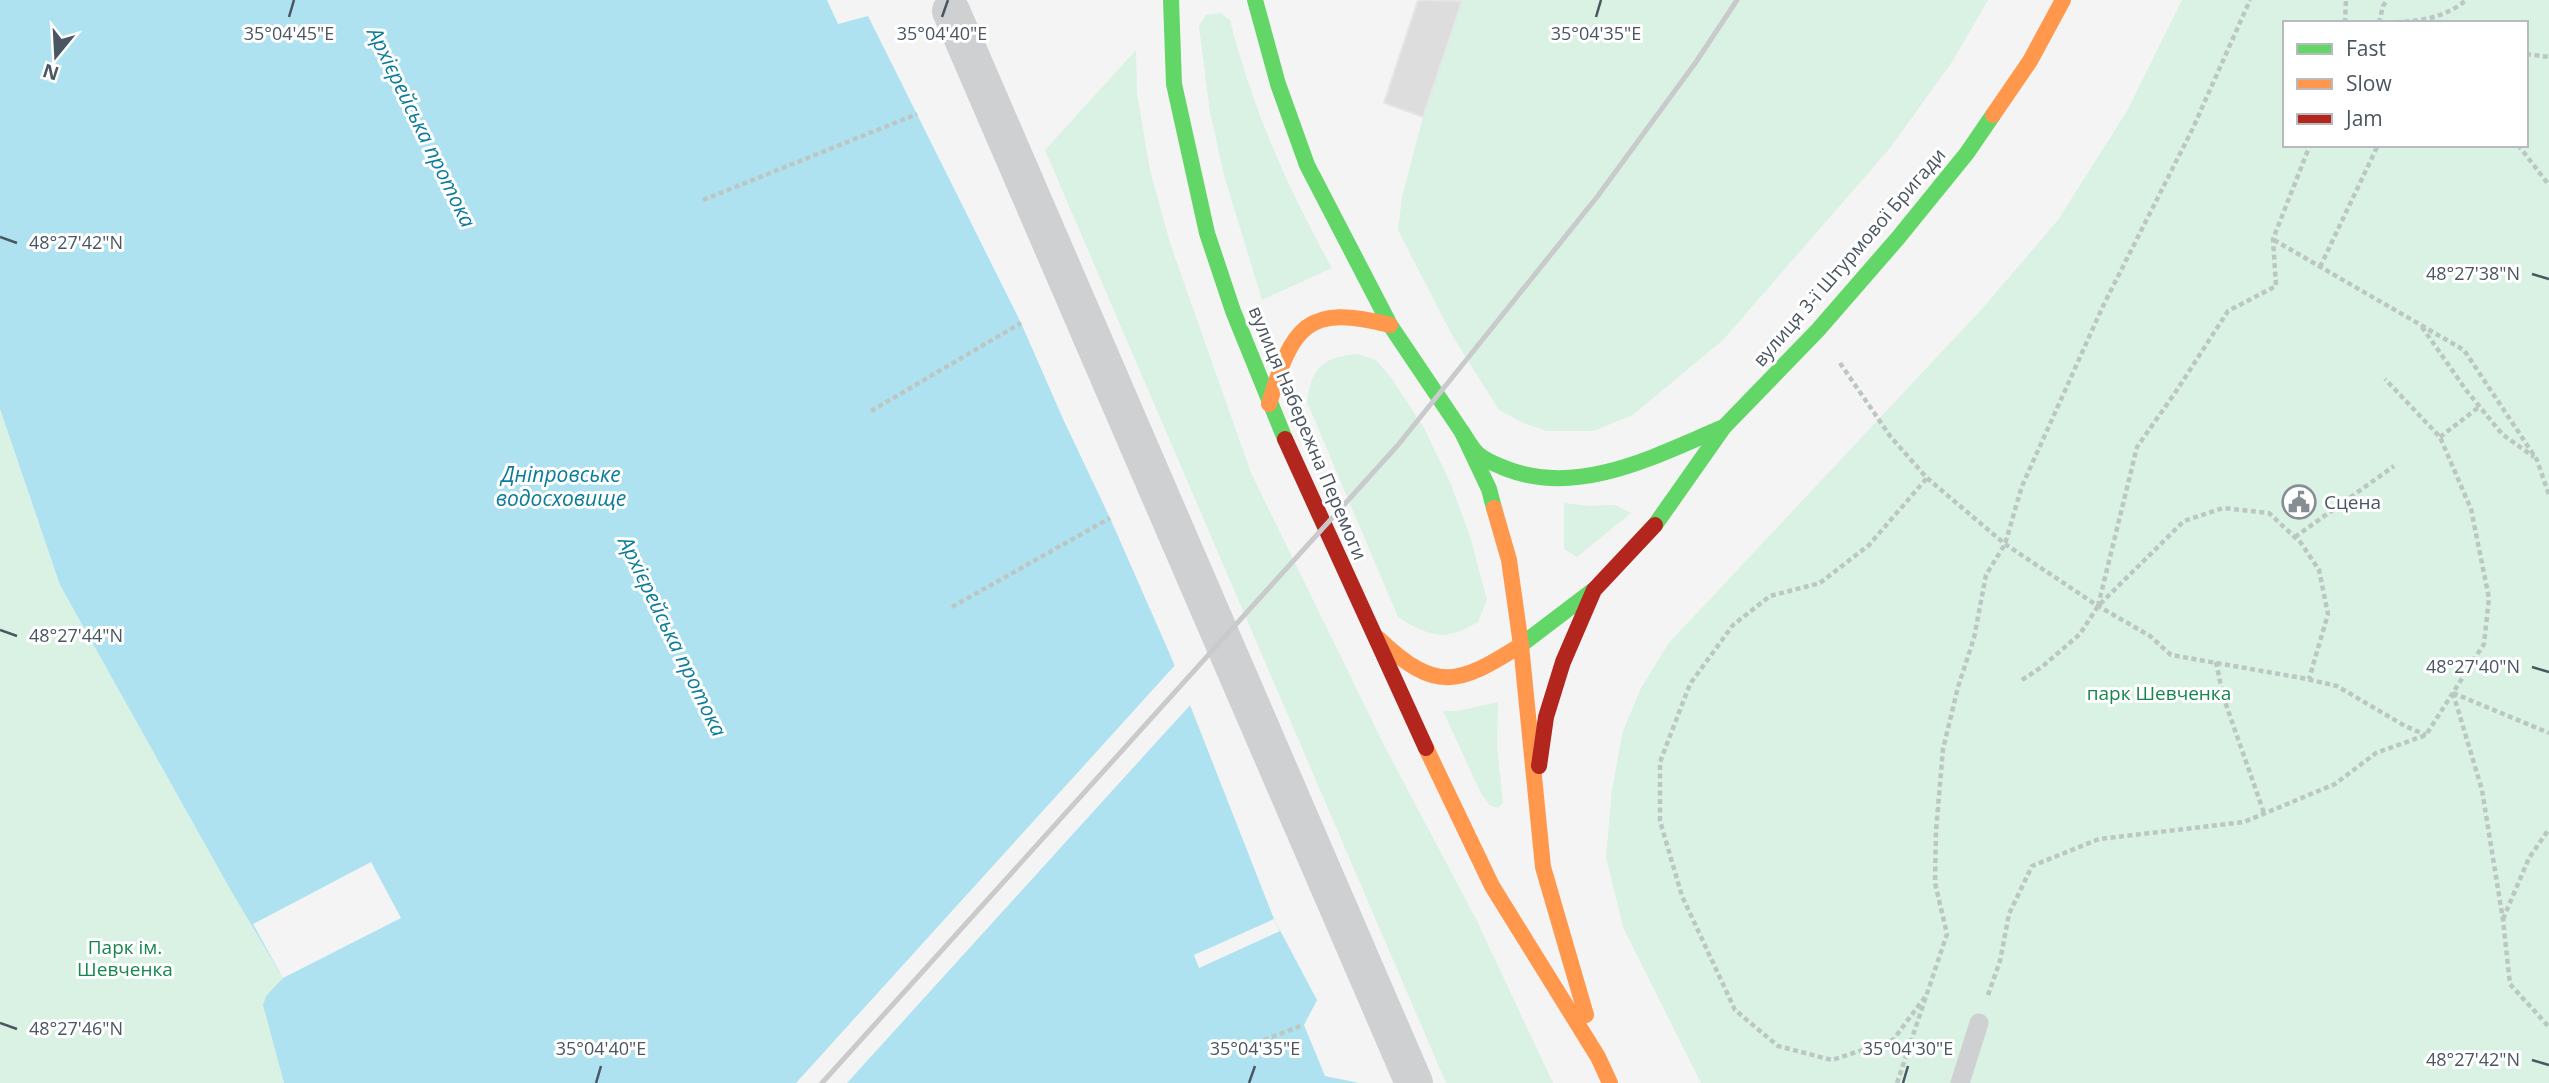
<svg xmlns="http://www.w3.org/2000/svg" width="2549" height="1083" font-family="'Open Sans',sans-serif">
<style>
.green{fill:#d9f2e3;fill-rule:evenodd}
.water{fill:#aee2f0}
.pier{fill:#f4f4f4}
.building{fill:#ddddde;stroke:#e5e6e7;stroke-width:2}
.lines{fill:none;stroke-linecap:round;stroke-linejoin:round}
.path{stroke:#bcc7c4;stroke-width:4.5;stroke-dasharray:5 3.5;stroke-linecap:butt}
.lane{stroke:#ced0d2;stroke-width:19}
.street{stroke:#ced0d2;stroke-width:38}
.fast{stroke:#63d668;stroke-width:16}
.slow{stroke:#ff974d;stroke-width:16}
.jam{stroke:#b3261e;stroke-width:16}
.rail{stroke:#c9cacc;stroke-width:5}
.ticks{fill:none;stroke:#4a5661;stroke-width:2.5}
.labels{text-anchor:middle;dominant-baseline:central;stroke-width:6;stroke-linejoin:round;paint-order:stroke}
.street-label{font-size:19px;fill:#4a5661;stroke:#fff}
.poi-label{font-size:19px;fill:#4a5661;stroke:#fff;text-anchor:start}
.park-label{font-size:19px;fill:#17864f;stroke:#fff}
.water-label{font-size:21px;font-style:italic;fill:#0c7c9b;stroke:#fff}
.ticks-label{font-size:18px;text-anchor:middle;fill:#4a5661;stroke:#fff;stroke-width:6;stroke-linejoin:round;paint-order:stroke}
</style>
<rect width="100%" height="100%" fill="#f4f4f4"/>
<!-- green -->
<g class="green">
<path d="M 1463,0 L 1988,0 L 1952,62 L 1890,148 L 1723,340 L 1633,415 L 1593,431 L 1547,431 L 1523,423 L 1499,410 L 1452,335 L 1398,230 L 1402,197 L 1423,117 Z"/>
<path d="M 2182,0 L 2549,0 L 2549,1083 L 1701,1083 L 1623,927 L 1606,857 L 1612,789 L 1623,731 L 1641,688 L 1668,644 L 1981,310 L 2058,220 L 2127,111 ZM 2285,23 L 2526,23 L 2526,145 L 2285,145 Z"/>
<path d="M 1220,13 L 1230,20 C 1252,108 1288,189 1332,268 L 1262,300 L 1224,175 L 1210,112 L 1199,26 L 1206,15 Z"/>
<path d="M 1136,50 L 1137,93 L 1150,170 L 1170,243 L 1251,473 L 1385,747 L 1476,919 L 1553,1083 L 1446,1083 L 1045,150 Z"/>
<path d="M 1357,354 L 1376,360 L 1392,379 L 1424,428 L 1450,482 L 1470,536 L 1487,600 L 1478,622 C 1444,642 1430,637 1398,617 L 1307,402 C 1311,368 1323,357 1357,354 Z"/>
<path d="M 0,409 L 60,585 L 230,889 L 283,978 L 266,996 L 263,1005 L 284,1083 L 0,1083 Z"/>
<path d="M 1564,503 L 1590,506 L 1615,505 L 1631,513 L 1577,557 L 1564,549 Z"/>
<path d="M 1498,702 L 1497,747 L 1503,802 L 1498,808 L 1489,805 L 1480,791 L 1443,711 L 1457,711 Z"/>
</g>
<!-- water -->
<path class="water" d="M 0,0 L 827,0 L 838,24 L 868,16 L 1021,323 L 1064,421 L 1110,518 L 1172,659 L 1274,919 L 1317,1000 L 1304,1025 L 1325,1076 L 1359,1083 L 284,1083 L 263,1005 L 266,996 L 283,978 L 230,889 L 60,585 L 0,409 Z"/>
<!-- pier -->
<g class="pier">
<path d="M 1177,663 L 1193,702 L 1151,748 L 847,1083 L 796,1083 Z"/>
<path d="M 371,862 L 401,918 L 283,978 L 253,924 Z"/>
<path d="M 1274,919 L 1280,931 L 1199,968 L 1194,955 Z"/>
</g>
<!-- building -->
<path class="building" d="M 1418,0 L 1462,1 L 1423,117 L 1384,103 Z"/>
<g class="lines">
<!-- path -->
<g class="path">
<path d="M 2345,23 L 2346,0"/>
<path d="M 2379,23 C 2410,22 2442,21 2466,0"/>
<path d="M 2379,23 L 2383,6 L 2387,0"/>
<path d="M 2526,54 L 2549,57"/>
<path d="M 2518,145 L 2549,185"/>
<path d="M 703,200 L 917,114"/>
<path d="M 2274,240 L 2464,350 L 2537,460 L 2549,495"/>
<path d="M 2320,267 L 2378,145"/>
<path d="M 2422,327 L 2466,390 L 2502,434 L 2534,457"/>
<path d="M 1840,363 L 1890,436 L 1927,478 L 2005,544 L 2098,606 L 2150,636 L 2171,655 L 2302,678 L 2337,686 L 2405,726 L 2426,735"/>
<path d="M 871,411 L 1021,323"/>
<path d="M 2440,437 L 2479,407"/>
<path d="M 2295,537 L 2394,466"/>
<path d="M 2098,606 L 2137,447 L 2175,393 L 2228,311 L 2276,286 L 2273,239 L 2310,145"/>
<path d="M 952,607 L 1110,518"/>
<path d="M 2216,662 L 2223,696 L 2264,813"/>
<path d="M 2022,680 L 2043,666 L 2080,634 L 2098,606 L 2184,521 L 2223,508 L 2269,513 L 2301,543 L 2319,570 L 2328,614 L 2309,679"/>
<path d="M 2453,693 L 2482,790 L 2503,920 L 2510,984 L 2549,1027"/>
<path d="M 2453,693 L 2549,733"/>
<path d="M 2503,919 L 2529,858 L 2549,829"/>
<path d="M 1988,995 L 2000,961 L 2009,914 L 2032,866 L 2099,839 L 2244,822 L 2335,784 L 2376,753 L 2426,735 L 2484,644 L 2489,598 L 2471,509 L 2440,437 L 2385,379"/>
<path d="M 1925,997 L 1893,1040 L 1832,1060 L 1778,1046 L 1735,1010 L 1682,896 L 1660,821 L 1660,762 L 1690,684 L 1733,625 L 1770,596 L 1820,583 L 1869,545 L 1927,478"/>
<path d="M 1256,1043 L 1303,1025"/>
<path d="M 1897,1083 L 1947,934 L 1935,883 L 1936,831 L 1943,749 L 1958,687 L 1974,638 L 1986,575 L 2005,544 L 2022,486 L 2103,306 L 2193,128 L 2250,0"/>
</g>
<!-- lane -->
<path class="lane" d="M 1960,1083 L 1979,1023"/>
<!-- street -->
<path class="street" d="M 951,11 L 1414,1083"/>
<!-- fast -->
<g class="fast">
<path d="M 1171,0 L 1174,84 L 1207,233 L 1233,311 L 1285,439"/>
<path d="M 1255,0 L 1278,84 L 1307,165 L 1390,325 L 1462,432 L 1489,489 L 1494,508"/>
<path d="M 1462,432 C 1467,439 1471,448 1478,454 C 1486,461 1497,465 1507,469 C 1580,497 1657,455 1724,427"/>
<path d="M 1655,525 L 1724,427 L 1818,330 L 1898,238 L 1967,153 L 1993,115"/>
<path d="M 1521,645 L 1592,591"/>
</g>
<!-- slow -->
<g class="slow">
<path d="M 1993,115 L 2030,61 L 2063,0"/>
<path d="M 1269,404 C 1292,327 1306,303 1390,325"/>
<path d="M 1494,508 L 1509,560 L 1521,645 L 1543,867 L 1586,1015"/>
<path d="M 1379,639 C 1436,693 1458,685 1521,645"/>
<path d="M 1426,748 L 1492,886 L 1598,1057 L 1610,1083"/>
</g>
<!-- jam -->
<g class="jam">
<path d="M 1285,439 L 1426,748"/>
<path d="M 1539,766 L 1546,717 L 1563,662 L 1594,590 L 1655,525"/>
</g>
<!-- rail -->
<path class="rail" d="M 822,1083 L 1398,445 L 1597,197 L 1696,62 L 1737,0"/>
</g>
<!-- ticks -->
<path class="ticks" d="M 289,17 L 294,0M 942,17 L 948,0M 1596,17 L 1601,0M 0,237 L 17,243M 2532,274 L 2549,279M 0,630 L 17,636M 2532,667 L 2549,672M 0,1023 L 17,1029M 2532,1060 L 2549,1065M 596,1083 L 601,1066M 1249,1083 L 1255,1066M 1903,1083 L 1908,1066"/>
<!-- icons -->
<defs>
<symbol id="civic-ring" viewBox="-11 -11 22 22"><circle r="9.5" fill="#fff" stroke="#868d94" stroke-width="1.5"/><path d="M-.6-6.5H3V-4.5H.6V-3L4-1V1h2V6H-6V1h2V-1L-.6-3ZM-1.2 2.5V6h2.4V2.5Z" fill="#868d94"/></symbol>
</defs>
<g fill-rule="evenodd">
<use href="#civic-ring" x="2280" y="483" width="38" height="38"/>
</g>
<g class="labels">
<!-- street labels -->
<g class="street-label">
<text transform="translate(1849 257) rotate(-49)">вулиця 3-ї Штурмової Бригади</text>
<text transform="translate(1308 433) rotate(67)">вулиця Набережна Перемоги</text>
</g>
<!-- poi labels -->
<g class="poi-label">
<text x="2324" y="502">Сцена</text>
</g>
<!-- park labels -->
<g class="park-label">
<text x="2159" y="693">парк Шевченка</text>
<text x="125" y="947">Парк iм.<tspan x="125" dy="22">Шевченка</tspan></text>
</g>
<!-- water labels -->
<g class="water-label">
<text transform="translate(422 127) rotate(64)">Архієрейська протока</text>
<text x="561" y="474">Дніпровське<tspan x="561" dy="24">водосховище</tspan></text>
<text transform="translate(673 636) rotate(64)">Архієрейська протока</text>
</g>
</g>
<g class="ticks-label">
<text x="289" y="40">35°04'45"E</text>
<text x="942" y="40">35°04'40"E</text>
<text x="1596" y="40">35°04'35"E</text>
<text x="76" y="249">48°27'42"N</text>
<text x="2473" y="280">48°27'38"N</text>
<text x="76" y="642">48°27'44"N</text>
<text x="2473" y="673">48°27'40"N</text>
<text x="76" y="1035">48°27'46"N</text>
<text x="601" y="1055">35°04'40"E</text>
<text x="1255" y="1055">35°04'35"E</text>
<text x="1908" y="1055">35°04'30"E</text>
<text x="2473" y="1066">48°27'42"N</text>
</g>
<!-- legend -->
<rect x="2283" y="21" width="245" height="126" fill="#ffffff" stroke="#b7bbc0" stroke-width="2"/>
<rect x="2297" y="44" width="35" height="10" fill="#63d668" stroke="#b7bbc0" stroke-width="2"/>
<text x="2346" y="56" font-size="21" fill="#4a5661">Fast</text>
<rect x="2297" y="79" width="35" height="10" fill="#ff974d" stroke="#b7bbc0" stroke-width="2"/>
<text x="2346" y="91" font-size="21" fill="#4a5661">Slow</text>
<rect x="2297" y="114" width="35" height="10" fill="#b3261e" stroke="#b7bbc0" stroke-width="2"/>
<text x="2346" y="126" font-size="21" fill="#4a5661">Jam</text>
<!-- north arrow -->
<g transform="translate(56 56) rotate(198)" stroke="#ffffff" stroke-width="5" paint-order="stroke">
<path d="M0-5L12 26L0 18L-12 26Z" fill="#4a5661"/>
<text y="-10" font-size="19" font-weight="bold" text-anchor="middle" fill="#4a5661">N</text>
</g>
</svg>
